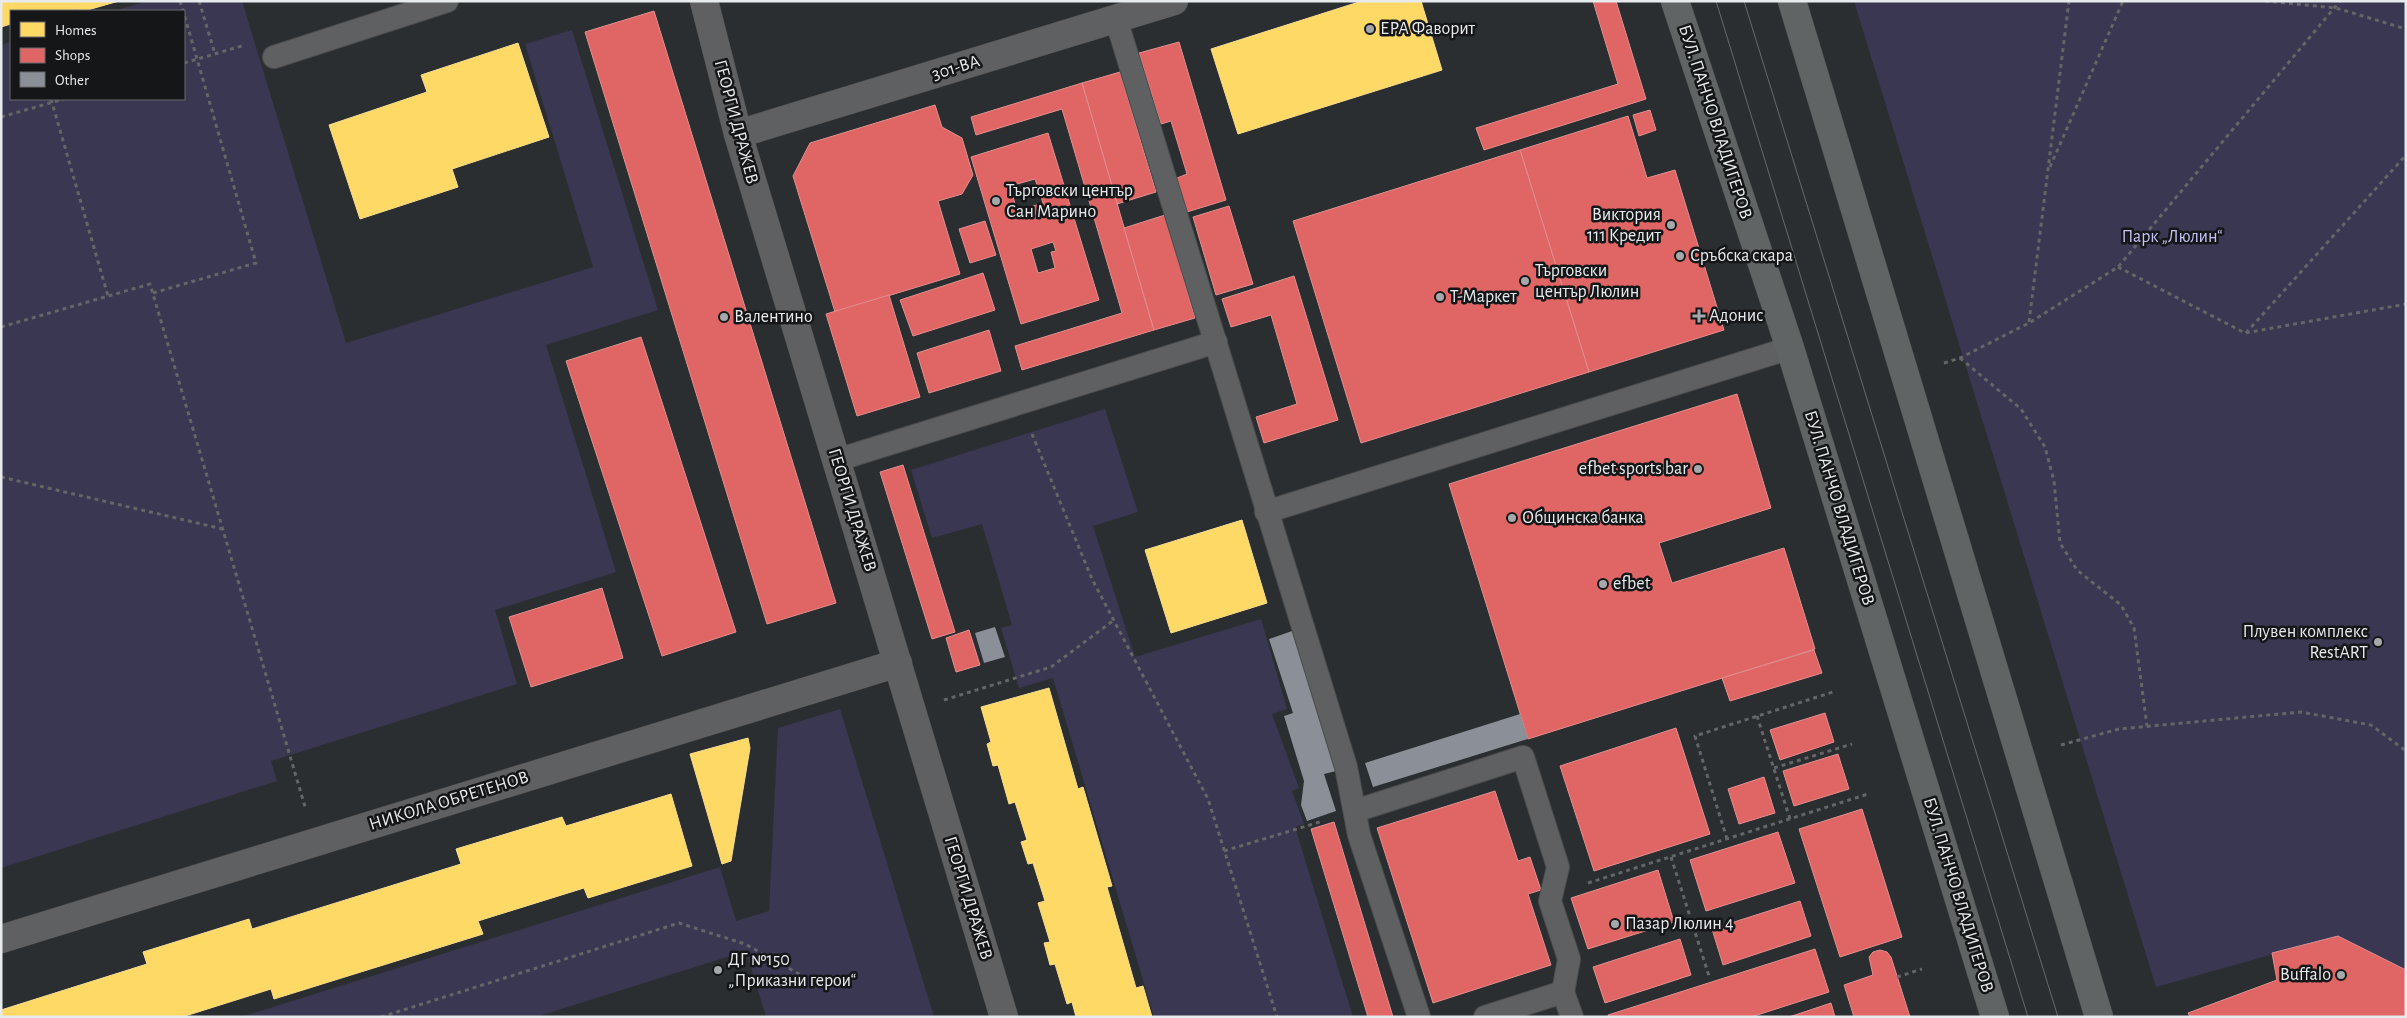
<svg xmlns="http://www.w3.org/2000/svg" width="2407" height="1018" font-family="'Alegreya Sans',sans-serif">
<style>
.green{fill:#393751}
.homes{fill:#ffd966;stroke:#f8de8f}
.shops{fill:#e06666;stroke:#e28e8f;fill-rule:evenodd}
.building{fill:#8b8f97}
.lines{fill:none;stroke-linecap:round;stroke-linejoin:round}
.service-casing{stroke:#4a4c4e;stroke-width:24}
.minor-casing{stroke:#4a4c4e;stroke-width:29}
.secondary-casing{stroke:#4a4c4e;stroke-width:29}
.path{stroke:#646566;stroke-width:3;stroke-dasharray:4 4;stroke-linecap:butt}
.service{stroke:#5f6061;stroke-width:22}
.minor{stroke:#5f6061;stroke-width:28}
.secondary{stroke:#616464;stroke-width:28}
.tram{stroke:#676969;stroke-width:1}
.poi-dot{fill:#a6a9ac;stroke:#141618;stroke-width:2}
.labels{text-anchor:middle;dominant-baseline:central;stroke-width:5;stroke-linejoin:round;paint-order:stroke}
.poi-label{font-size:18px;fill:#e8ebee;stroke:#141618;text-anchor:start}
.street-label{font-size:18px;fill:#e8ebee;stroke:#141618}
.park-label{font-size:18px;fill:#c4c1f5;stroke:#141618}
</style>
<rect width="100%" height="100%" fill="#2b2e30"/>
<!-- green -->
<g class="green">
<path d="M 147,1 L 242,1 L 346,343 L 593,267 L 525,44 L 572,30 L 658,310 L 546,345 L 616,572 L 495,610 L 517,684 L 271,761 L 277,781 L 1,868 L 1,45 L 11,42 L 11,99 L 184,99 L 184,11 L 114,11 Z"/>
<path d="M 1854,1 L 2406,1 L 2406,970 L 2338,936 L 2156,987 Z"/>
<path d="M 1105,409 L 1138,512 L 1093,526 L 1135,657 L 1261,619 L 1287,709 L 1272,714 L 1299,788 L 1292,791 L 1304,824 L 1295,827 L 1353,1017 L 1154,1017 L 1053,678 L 1019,688 L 1001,628 L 1012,625 L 982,524 L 932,538 L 911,470 Z"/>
<path d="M 840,709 L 934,1017 L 766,1017 L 746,951 L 536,1017 L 241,1017 L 720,867 L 736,921 L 769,911 L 778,728 Z"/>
</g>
<!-- homes -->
<g class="homes">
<path d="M 1,1 L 119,1 L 84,11 L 78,11 L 78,9 L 69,11 L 11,11 L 11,24 L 1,27 Z"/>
<path d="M 1362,1 L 1421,1 L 1442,70 L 1238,134 L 1211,49 Z"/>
<path d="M 518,43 L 549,137 L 452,169 L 458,187 L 360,219 L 329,125 L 427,92 L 421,75 Z"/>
<path d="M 1242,520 L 1267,603 L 1171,633 L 1145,550 Z"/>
<path d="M 1049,688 L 1078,789 L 1083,787 L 1112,886 L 1107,887 L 1136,988 L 1143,986 L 1152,1017 L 1076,1017 L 1072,1002 L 1067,1004 L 1055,964 L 1050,965 L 1044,943 L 1050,942 L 1038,903 L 1045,901 L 1033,863 L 1028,864 L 1021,842 L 1027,840 L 1015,802 L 1009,804 L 998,765 L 993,766 L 987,744 L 991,742 L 981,707 Z"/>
<path d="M 748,738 L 750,748 L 731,861 L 722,864 L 690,754 Z"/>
<path d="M 671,794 L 692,866 L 588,898 L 584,888 L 478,921 L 483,934 L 274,999 L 271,989 L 182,1017 L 1,1017 L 1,1010 L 147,964 L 143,952 L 249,919 L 252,929 L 461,864 L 456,849 L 562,817 L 566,826 Z"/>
</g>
<!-- shops -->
<g class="shops">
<path d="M 1593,1 L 1616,1 L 1646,99 L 1484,150 L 1476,128 L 1618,84 Z"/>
<path d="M 654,11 L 836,603 L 767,624 L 585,32 Z"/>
<path d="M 1179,42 L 1226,200 L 1187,212 L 1177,178 L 1187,174 L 1171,121 L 1161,124 L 1139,53 Z"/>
<path d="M 1120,72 L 1156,192 L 1117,204 L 1082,83 Z"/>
<path d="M 1082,83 L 1154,330 L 1022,370 L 1015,346 L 1122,313 L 1062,109 L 976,135 L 971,117 Z"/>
<path d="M 935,105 L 942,127 L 962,138 L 973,175 L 962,194 L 938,201 L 960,274 L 835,312 L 793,176 L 810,143 Z"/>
<path d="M 1650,110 L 1656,130 L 1639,136 L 1633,115 Z"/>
<path d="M 1628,116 L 1647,178 L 1675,170 L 1724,330 L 1589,372 L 1520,150 Z"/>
<path d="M 1048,133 L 1099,300 L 1021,324 L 971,157 ZM 1035,179 L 1043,203 L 1017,211 L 1010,186 ZM 1053,242 L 1056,251 L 1051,252 L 1055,268 L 1038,273 L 1031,249 Z"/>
<path d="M 1520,150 L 1589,372 L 1361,443 L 1293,221 Z"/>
<path d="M 1229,206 L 1253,284 L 1216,295 L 1193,217 Z"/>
<path d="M 1165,215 L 1195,318 L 1154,330 L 1124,228 Z"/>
<path d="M 985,221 L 996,255 L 970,263 L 959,229 Z"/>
<path d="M 983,273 L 995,310 L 913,336 L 900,300 Z"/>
<path d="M 1294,276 L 1338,420 L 1264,443 L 1256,417 L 1297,404 L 1271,315 L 1231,327 L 1222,299 Z"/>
<path d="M 889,295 L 920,397 L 857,416 L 826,314 Z"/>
<path d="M 989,330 L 1001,371 L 929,393 L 917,353 Z"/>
<path d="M 641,337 L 736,632 L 662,656 L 566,361 Z"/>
<path d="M 1737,394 L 1771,508 L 1659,543 L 1672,583 L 1784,548 L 1815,649 L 1528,739 L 1449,484 Z"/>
<path d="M 903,465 L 955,632 L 932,639 L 880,472 Z"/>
<path d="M 602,588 L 623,658 L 531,687 L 509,617 Z"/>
<path d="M 969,630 L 980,665 L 956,672 L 946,638 Z"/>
<path d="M 1814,650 L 1822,673 L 1730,701 L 1722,678 Z"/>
<path d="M 1825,713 L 1834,742 L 1780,760 L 1770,730 Z"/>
<path d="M 1676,728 L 1710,834 L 1594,871 L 1560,766 Z"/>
<path d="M 1838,754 L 1849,789 L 1794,806 L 1783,771 Z"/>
<path d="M 1764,777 L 1775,813 L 1739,824 L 1728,789 Z"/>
<path d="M 1495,791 L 1518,861 L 1530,857 L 1541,890 L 1528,894 L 1551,965 L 1433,1003 L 1377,828 Z"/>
<path d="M 1862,809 L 1902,937 L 1840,957 L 1799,829 Z"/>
<path d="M 1334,822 L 1393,1017 L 1368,1017 L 1311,829 Z"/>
<path d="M 1778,832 L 1795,883 L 1706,911 L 1690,860 Z"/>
<path d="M 1658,870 L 1674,922 L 1588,949 L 1571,898 Z"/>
<path d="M 1800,901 L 1811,936 L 1723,965 L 1712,929 Z"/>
<path d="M 2338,936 L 2406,970 L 2406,1017 L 2190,1017 L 2188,1013 L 2277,980 L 2272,953 Z"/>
<path d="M 1680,939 L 1691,975 L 1605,1003 L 1593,967 Z"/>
<path d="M 1815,949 L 1829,992 L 1751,1017 L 1609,1017 L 1608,1015 Z"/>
<path d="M 1880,950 L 1887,952 L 1891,957 L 1910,1017 L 1854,1017 L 1844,985 L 1873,975 L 1869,957 L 1873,952 Z"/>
<path d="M 1831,1003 L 1835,1017 L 1789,1017 Z"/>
</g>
<!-- building -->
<g class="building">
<path d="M 995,627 L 1005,657 L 984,663 L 975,633 Z"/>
<path d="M 1292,631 L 1336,771 L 1324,774 L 1336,811 L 1307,821 L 1301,805 L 1304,781 L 1284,716 L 1293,713 L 1269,639 Z"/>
<path d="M 1520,714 L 1528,739 L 1373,787 L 1365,763 Z"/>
</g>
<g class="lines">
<defs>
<g id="service">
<path d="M 1116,19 L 1346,767 L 1359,835 L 1419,1017"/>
<path d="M 274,57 L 447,1"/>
<path d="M 837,460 L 1216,342"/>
<path d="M 1266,512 L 1790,348"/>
<path d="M 1355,811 L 1523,757 L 1558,867 L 1550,901 L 1569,959 L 1563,992"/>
<path d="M 1485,1017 L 1563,992 L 1572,1017"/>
</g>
<g id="minor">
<path d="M 704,1 L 738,134 L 1004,1017"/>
<path d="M 738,134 L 1174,1"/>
<path d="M 1,939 L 898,663"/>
</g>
<g id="secondary">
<path d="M 1675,1 L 1790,348 L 1995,1017"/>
<path d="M 1792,1 L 2099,1017"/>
</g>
</defs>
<!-- service casing -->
<use href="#service" class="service-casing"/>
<!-- minor casing -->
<use href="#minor" class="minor-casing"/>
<!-- secondary casing -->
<use href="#secondary" class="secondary-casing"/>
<!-- path -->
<g class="path">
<path d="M 180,1 L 183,11"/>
<path d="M 199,1 L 215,54"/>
<path d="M 2265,1 L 2336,8 L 2406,29"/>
<path d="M 184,63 L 245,45"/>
<path d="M 51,99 L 108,296"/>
<path d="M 1,117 L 64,99"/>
<path d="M 2050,167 L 2123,1"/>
<path d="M 2118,267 L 2245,333 L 2406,304"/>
<path d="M 153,293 L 256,263 L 184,14"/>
<path d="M 2029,322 L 2069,1"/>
<path d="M 1,327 L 150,284 L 306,810"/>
<path d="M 2246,333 L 2406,155"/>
<path d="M 1960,358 L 2021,409 L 2045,447 L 2054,481 L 2060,543 L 2077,570 L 2121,605 L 2134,628 L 2147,726"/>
<path d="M 1944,363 L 1960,358 L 2029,323 L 2118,267 L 2340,1"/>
<path d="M 1032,434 L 1092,579 L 1208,799 L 1277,1017"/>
<path d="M 1,477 L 223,529"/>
<path d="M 944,700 L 1051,667 L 1114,620"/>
<path d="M 1757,716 L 1790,819"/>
<path d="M 2061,745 L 2119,729 L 2301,712 L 2371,725 L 2406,751"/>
<path d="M 1774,768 L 1852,744"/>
<path d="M 1727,839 L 1695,736 L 1836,691"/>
<path d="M 1224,851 L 1323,821"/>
<path d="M 1671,857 L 1709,976"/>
<path d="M 1588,883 L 1868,794"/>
<path d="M 1897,977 L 1922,969"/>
<path d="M 381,1017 L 679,923 L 745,944 L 801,975"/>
</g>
<!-- service -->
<use href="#service" class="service"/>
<!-- minor -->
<use href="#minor" class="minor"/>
<!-- secondary -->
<use href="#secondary" class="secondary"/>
<!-- tram -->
<g class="tram">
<path d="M 1716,1 L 2028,1017"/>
<path d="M 1744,1 L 2058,1017"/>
</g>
</g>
<!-- markers -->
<g class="poi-dot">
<circle cx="1370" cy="29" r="5"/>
<circle cx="996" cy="201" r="5"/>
<circle cx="1671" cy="225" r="5"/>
<circle cx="1680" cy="256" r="5"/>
<circle cx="1525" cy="281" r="5"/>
<circle cx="1440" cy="297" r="5"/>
<path d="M1696.5 308.5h5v5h5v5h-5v5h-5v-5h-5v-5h5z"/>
<circle cx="724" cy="317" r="5"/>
<circle cx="1698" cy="469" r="5"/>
<circle cx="1512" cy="518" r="5"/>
<circle cx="1603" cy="584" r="5"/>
<circle cx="2378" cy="642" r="5"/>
<circle cx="1615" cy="924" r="5"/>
<circle cx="718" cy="970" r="5"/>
<circle cx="2341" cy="975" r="5"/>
</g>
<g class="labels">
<!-- poi labels -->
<g class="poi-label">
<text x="1380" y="29">ЕРА Фаворит</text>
<text x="1006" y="191">Търговски център<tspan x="1006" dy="21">Сан Марино</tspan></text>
<text x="1661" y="215" text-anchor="end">Виктория<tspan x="1661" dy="21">111 Кредит</tspan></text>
<text x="1690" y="256">Сръбска скара</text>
<text x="1535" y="271">Търговски<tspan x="1535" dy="21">център Люлин</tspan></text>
<text x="1450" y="297">Т-Маркет</text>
<text x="1709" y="316">Адонис</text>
<text x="734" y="317">Валентино</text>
<text x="1688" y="469" text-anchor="end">efbet sports bar</text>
<text x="1522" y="518">Общинска банка</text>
<text x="1613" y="584">efbet</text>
<text x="2368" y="632" text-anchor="end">Плувен комплекс<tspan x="2368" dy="21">RestART</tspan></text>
<text x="1625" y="924">Пазар Люлин 4</text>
<text x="728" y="960">ДГ №150<tspan x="728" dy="21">„Приказни герои“</tspan></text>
<text x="2331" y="975" text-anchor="end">Buffalo</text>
</g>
<!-- street labels -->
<g class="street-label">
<text transform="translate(956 68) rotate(-17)">301-ВА</text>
<text transform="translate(736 122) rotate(75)">ГЕОРГИ ДРАЖЕВ</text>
<text transform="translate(1715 122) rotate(72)">БУЛ. ПАНЧО ВЛАДИГЕРОВ</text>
<text transform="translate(1839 508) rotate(73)">БУЛ. ПАНЧО ВЛАДИГЕРОВ</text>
<text transform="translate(852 510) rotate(73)">ГЕОРГИ ДРАЖЕВ</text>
<text transform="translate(449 801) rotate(-17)">НИКОЛА ОБРЕТЕНОВ</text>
<text transform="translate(1958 895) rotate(73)">БУЛ. ПАНЧО ВЛАДИГЕРОВ</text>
<text transform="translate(968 898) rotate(73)">ГЕОРГИ ДРАЖЕВ</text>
</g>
<!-- park labels -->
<g class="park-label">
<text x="2172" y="237">Парк „Люлин“</text>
</g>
</g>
<!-- border -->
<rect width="2407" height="1018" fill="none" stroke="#e8ebee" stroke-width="5"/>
<!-- legend -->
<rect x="10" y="10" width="175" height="90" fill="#141618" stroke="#696b6e"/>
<rect x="20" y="22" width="25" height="15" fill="#ffd966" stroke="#696b6e"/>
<text x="55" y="35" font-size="15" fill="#e8ebee">Homes</text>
<rect x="20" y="48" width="25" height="15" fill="#e06666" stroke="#696b6e"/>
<text x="55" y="60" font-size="15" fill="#e8ebee">Shops</text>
<rect x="20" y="72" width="25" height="15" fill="#8b8f97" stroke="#696b6e"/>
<text x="55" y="85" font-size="15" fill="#e8ebee">Other</text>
</svg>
